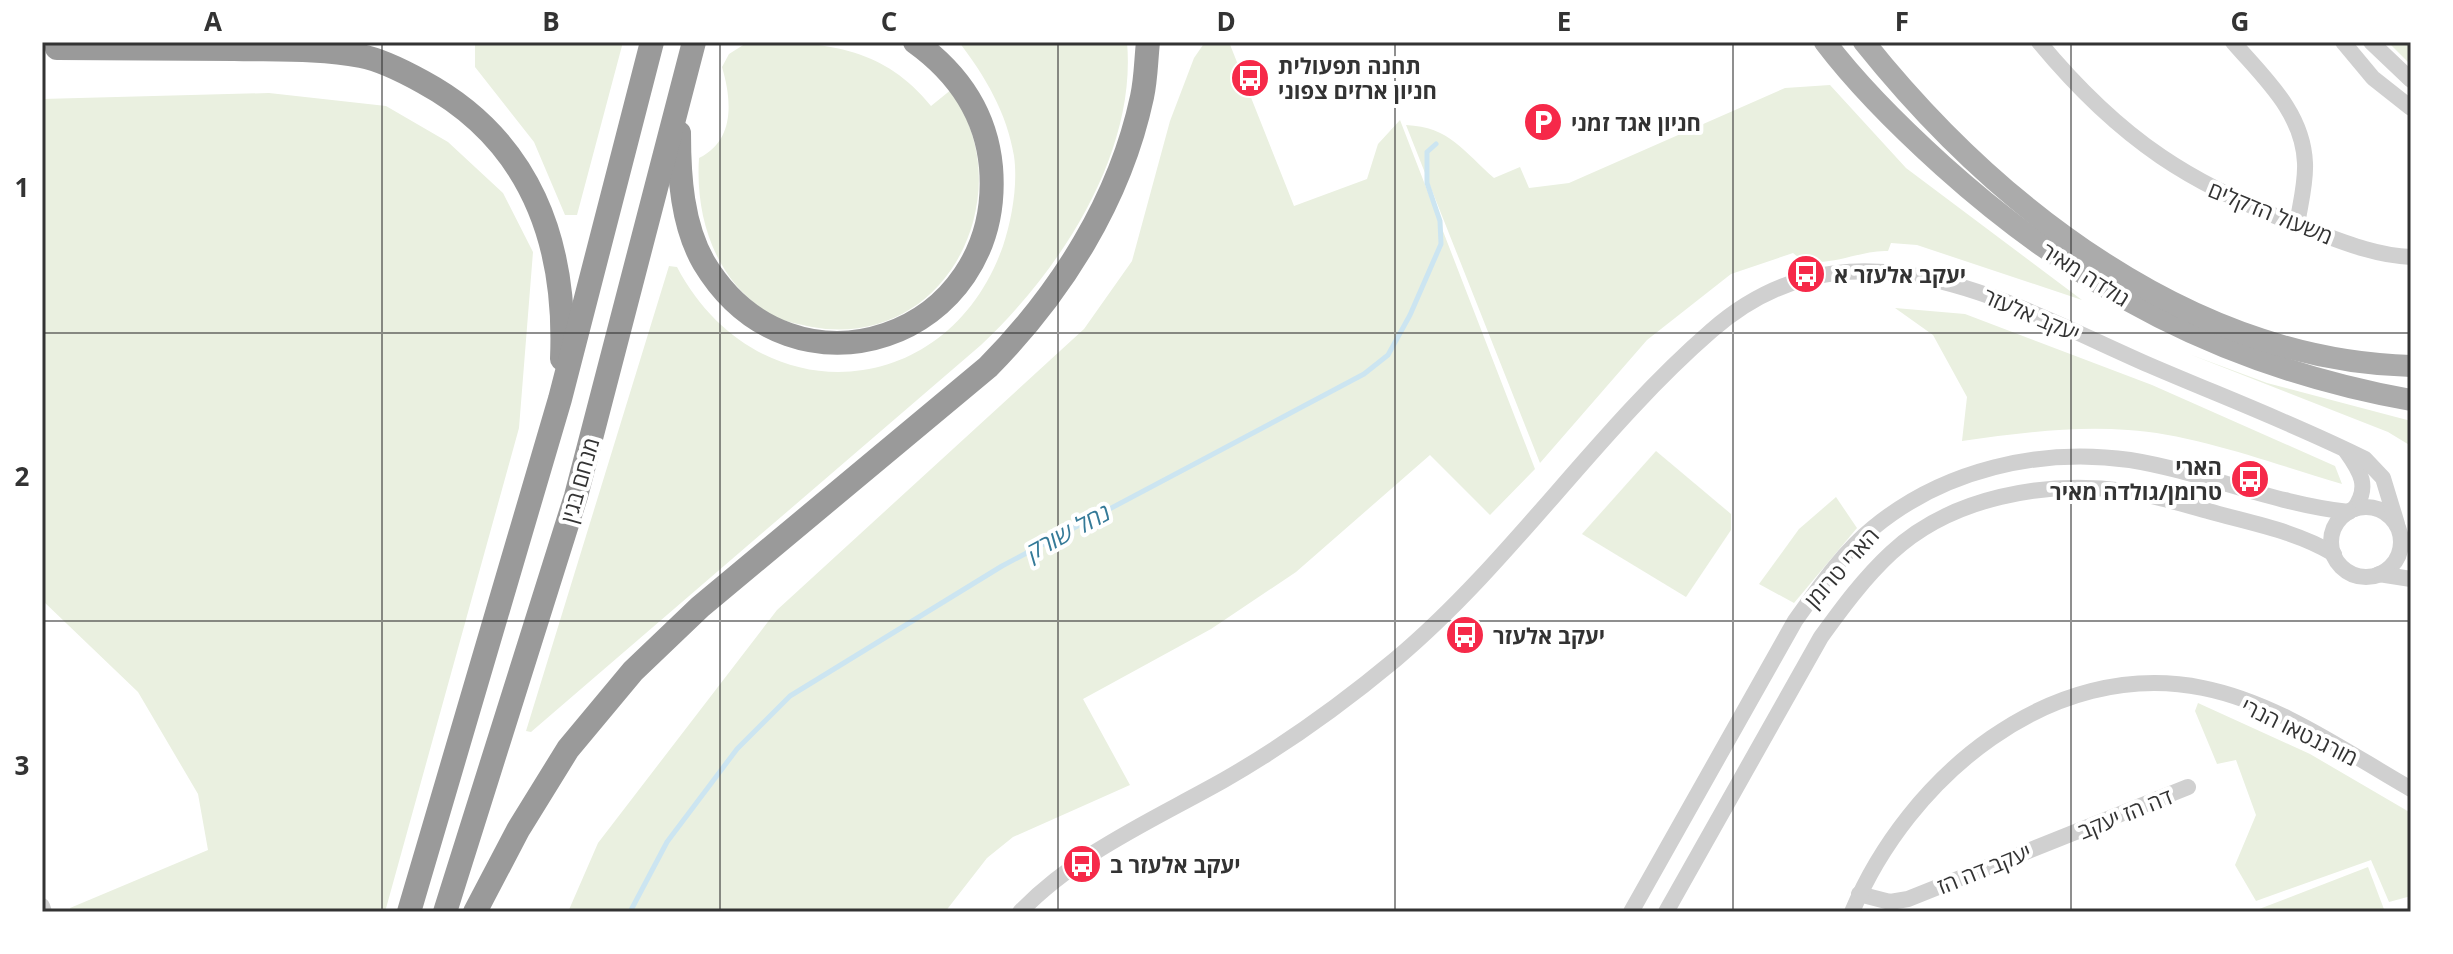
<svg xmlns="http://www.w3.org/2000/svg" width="2453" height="954" font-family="'Open Sans','Noto Sans Hebrew',sans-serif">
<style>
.green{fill:#eaf0e0}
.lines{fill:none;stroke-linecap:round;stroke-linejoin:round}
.stream{stroke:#cce5f1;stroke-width:5}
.minor{stroke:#d0d0d0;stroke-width:16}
.major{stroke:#ababab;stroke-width:22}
.highway{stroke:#9a9a9a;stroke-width:24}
.grid{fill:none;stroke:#333;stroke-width:2;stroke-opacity:0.55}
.labels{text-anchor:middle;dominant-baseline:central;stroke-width:8;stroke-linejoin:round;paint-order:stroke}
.poi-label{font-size:22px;font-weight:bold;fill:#333;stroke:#fff;text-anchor:start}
.street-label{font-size:22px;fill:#333;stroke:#fff}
.water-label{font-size:24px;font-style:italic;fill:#357a98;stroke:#fff}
.neatline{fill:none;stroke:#333;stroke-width:3}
.grid-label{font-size:26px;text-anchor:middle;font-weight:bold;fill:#333}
</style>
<rect width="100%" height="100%" fill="#fff"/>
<!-- green -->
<g class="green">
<path d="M 475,42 L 623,42 L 577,215 L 565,215 L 534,142 L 475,67 Z"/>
<path d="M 748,42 C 822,42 882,45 931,106 L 952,89 C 977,133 986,173 973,222 C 953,295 888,341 812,327 C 799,324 783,322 772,315 C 716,283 695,219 699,158 C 735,140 732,101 722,67 L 729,54 Z"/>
<path d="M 959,42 L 1127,42 C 1137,154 1059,272 981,345 L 531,732 L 526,731 L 669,266 L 677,267 C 755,415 947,405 1003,246 C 1012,219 1018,184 1014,156 C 1007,113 985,76 959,42 Z"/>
<path d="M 1205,42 L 1229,42 L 1294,206 L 1367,179 L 1378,144 L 1400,120 L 1535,469 L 1490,515 L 1430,455 L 1296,572 L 1211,629 L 1083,699 L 1130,785 L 1013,837 L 987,858 L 945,912 L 568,912 L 598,843 L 777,610 L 1084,329 L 1132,261 L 1170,121 L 1194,58 Z"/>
<path d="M 2388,42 L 2411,42 L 2411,65 Z"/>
<path d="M 1830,85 L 1906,168 L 2082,300 L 1917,245 L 1891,243 L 1888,251 C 1858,249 1817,275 1793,253 L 1731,274 L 1647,340 L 1540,463 L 1406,125 C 1450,127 1463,151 1494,178 L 1520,167 L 1529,188 L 1569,183 L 1785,88 Z"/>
<path d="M 269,93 L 386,106 L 448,142 L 503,193 L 533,252 L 519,428 L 385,912 L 71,912 L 70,908 L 208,850 L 198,794 L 138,692 L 42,600 L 42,99 Z"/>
<path d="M 1895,308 L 1965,314 L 2152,385 L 2335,466 L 2342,484 C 2277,465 2195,434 2128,430 C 2072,426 2017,433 1962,441 L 1967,397 L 1933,335 Z"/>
<path d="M 2189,354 L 2267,383 L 2411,421 L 2411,446 L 2388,432 Z"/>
<path d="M 1656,451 L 1731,514 L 1731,530 L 1686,597 L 1582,534 Z"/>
<path d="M 1836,497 L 1857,528 L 1794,603 L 1759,584 L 1799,529 Z"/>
<path d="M 2198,703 L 2310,754 L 2411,813 L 2411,896 L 2389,902 L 2371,860 L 2256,901 L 2235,865 L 2256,815 L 2236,760 L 2217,764 L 2195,711 Z"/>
<path d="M 2368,867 L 2385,912 L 2255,912 L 2254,911 Z"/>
</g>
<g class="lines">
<!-- stream -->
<path class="stream" d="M 630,912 L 667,842 L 737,749 L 790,696 L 1002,566 L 1364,374 L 1388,355 L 1410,315 L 1441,244 L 1440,221 L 1427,183 L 1427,152 L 1436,144"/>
<!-- minor -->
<g class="minor">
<path d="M 2039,42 C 2121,141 2192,186 2311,230 C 2343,242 2377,256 2411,257"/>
<path d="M 2233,42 C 2264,78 2303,112 2305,163 C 2306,183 2300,205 2297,225"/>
<path d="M 2343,42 L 2373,78 L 2411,108"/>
<path d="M 2371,42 L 2411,80"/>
<path d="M 2346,451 C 2361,472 2370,487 2354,509"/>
<circle cx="2366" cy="542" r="35"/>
<path d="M 2379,574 L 2411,579"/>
<path d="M 1859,894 L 1890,902 L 1908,899 L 2188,787"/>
<path d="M 42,906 L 44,912"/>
<path d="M 1020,912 C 1077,853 1153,820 1224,780 C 1285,745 1342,704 1396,659 C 1512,561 1597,430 1711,331 C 1851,208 2008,303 2149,365 C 2221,396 2295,424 2365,459 L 2383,478 L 2397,524"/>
<path d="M 1631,912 L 1795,621 C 1818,589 1842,553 1873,528 C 1943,470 2040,447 2130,460 C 2204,472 2274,504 2349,512"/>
<path d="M 1666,912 L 1821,637 C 1842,608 1864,578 1891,553 C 1951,497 2045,480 2125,491 C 2153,494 2180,504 2208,511 C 2250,523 2296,531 2334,554"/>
<path d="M 1852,912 C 1908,778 2050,657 2203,688 C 2278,703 2346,752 2411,789"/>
</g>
<!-- major -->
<g class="major">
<path d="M 1825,42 C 1859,87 1901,128 1943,166 C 2081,290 2227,367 2411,400"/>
<path d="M 1864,42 C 1996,207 2191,360 2411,366"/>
</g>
<!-- highway -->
<g class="highway">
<path d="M 57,48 C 116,48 175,49 234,49 C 276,50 319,48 361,56 C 382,60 405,72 423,82 C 530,140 567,242 562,359"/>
<path d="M 679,133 C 679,176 682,225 704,263 C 793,411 1005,338 991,167 C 986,113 958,73 915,42"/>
<path d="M 409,912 L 560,399 L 652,42"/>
<path d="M 445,912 L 576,496 L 694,42"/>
<path d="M 475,912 L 518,830 L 568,749 L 633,671 L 700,607 L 988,367 C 1061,293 1120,200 1142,97 C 1146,79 1146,60 1148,42"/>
</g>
</g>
<!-- grid -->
<path class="grid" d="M 382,42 L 382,912M 720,42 L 720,912M 1058,42 L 1058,912M 1395,42 L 1395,912M 1733,42 L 1733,912M 2071,42 L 2071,912M 42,333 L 2411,333M 42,621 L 2411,621"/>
<!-- icons -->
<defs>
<symbol id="bus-disc" viewBox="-11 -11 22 22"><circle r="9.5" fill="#f62949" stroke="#fff"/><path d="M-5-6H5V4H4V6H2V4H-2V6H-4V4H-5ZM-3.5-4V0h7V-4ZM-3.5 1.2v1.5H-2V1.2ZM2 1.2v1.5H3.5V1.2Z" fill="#fff"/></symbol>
<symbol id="parking-disc" viewBox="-11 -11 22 22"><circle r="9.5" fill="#f62949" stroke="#fff"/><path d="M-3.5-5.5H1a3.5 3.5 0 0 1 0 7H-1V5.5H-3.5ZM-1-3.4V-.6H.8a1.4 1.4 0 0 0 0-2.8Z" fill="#fff"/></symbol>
</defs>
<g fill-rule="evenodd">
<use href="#bus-disc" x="1228" y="56" width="44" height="44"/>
<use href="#parking-disc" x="1521" y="100" width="44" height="44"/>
<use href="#bus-disc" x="1784" y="252" width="44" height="44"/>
<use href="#bus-disc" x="2228" y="457" width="44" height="44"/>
<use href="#bus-disc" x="1443" y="613" width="44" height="44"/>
<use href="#bus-disc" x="1060" y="842" width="44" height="44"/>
</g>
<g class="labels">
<!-- poi labels -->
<g class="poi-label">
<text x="1278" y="65">תחנה תפעולית<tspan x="1278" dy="25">חניון ארזים צפוני</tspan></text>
<text x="1571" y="122">חניון אגד זמני</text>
<text x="1834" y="274">יעקב אלעזר א</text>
<text x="2222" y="466" text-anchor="end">הארי<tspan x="2222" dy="25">טרומן/גולדה מאיר</tspan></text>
<text x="1493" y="635">יעקב אלעזר</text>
<text x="1110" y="864">יעקב אלעזר ב</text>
</g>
<!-- street labels -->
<g class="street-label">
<text transform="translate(2271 212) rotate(22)">משעול הדקלים</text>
<text transform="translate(2086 274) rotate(32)">גולדה מאיר</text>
<text transform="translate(2032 314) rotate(23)">יעקב אלעזר</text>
<text transform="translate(579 480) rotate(-74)">מנחם בגין</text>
<text transform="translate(1841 567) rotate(-48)">הארי טרומן</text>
<text transform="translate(2300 731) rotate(26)">מורגנטאו הנרי</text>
<text transform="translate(2125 813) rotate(-22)">דה הז יעקב</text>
<text transform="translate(1984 868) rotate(-22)">יעקב דה הז</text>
</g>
<!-- water labels -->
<g class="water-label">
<text transform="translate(1068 531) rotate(-28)">נחל שורק</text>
</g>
</g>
<!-- border -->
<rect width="2453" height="954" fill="none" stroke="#ffffff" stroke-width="88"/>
<rect x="44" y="44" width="2365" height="866" class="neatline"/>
<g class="grid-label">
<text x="213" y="31">A</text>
<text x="551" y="31">B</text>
<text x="889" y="31">C</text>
<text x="1226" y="31">D</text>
<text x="1564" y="31">E</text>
<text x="1902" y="31">F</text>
<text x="2240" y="31">G</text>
<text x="22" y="197">1</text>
<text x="22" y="486">2</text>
<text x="22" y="775">3</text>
</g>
</svg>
